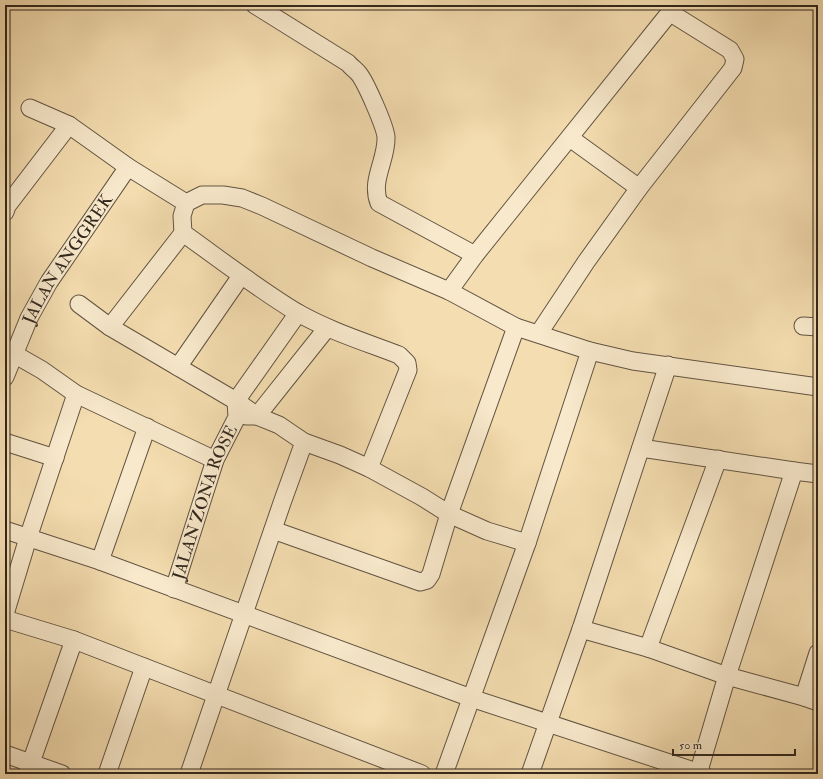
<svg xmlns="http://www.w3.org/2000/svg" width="823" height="779" font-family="'IM FELL Double Pica',serif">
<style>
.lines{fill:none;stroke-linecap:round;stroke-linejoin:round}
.minor-casing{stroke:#625442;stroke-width:19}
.minor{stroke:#f8e9cc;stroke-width:17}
.labels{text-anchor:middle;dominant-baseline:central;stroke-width:3.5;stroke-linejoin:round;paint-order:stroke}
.street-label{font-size:17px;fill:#31271d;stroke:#f8e9cc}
</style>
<rect width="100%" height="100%" fill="#f4ddb0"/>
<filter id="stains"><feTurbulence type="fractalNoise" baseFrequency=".005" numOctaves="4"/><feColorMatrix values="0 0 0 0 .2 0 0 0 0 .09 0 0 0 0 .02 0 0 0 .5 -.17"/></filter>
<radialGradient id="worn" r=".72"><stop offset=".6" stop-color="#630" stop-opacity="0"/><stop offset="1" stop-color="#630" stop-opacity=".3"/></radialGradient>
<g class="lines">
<defs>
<g id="minor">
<path d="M 255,5 L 348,63 C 351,67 356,70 359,74 C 366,83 385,126 386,137 C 387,160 370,180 379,203 L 475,255"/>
<path d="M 30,108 L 69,125 L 128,167 L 186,203 L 182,216 L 183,233 C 221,260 258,289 298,313 C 330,331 365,342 399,355 L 407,363 L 408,370 L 369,468"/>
<path d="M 570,138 L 639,188"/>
<path d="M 186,203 L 202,195 L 223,195 L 242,198 L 262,206 L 372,258 L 449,291 L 516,327 L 590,351 L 633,361 L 818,387"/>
<path d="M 5,212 L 7,206 L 69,125"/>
<path d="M 449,291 L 475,255 L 667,16 L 670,14 L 674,15 L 730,50 L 735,59 L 733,68 L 639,188 L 586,262 L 539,333"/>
<path d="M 79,304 L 110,327 L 236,401 L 257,416 L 279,425 L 304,442 L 283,500 L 189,774"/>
<path d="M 803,326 L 818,327"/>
<path d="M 110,327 L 183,233"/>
<path d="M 14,354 L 42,370 L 76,394 L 215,460"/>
<path d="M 178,367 L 241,276"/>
<path id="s1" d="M 5,377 L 29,318 L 49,282 L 128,167"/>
<path d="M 236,401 L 298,313"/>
<path d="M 246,416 L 257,416 L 327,328"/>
<path d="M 5,442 L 55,458"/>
<path d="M 304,442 L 340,455 L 369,468 L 422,497 L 449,514 L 487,531 L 527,543"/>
<path d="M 641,448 L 794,471"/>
<path d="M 5,530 L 100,561 L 471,698 L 703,774"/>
<path d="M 273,530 L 420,582 L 427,580 L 431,574 L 449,514 L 516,327"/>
<path d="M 100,561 L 147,427"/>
<path id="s2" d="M 174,589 L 215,460 L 237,417 L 236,401"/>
<path d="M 5,614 L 28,538 L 76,394"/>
<path d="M 5,619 L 74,640 L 422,774"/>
<path d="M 581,629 L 648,648 L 727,676 L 804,697 L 818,653"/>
<path d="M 648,648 L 718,459"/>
<path d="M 804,697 L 818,702"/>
<path d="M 5,754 L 62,774"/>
<path d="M 27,774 L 74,640"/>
<path d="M 107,774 L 144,667"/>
<path d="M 444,774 L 527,543 L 590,351"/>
<path d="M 530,774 L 581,629 L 668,365"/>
<path d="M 698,774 L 727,676 L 794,471 L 818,474"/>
</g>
</defs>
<!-- minor casing -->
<use href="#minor" class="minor-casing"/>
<!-- minor -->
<use href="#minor" class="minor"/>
</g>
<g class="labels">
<!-- street labels -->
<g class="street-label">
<text stroke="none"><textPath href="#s1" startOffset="134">JALAN ANGGREK</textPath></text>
<text stroke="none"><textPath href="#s2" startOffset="92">JALAN ZONA ROSE</textPath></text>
</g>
</g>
<!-- margin -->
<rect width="823" height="779" fill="none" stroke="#f4ddb0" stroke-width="20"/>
<rect x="6" y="6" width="811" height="767" fill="none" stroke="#31271d" stroke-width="2"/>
<rect x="10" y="10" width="803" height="759" fill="none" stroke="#31271d"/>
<!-- scale -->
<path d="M673 749v6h122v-6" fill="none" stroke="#31271d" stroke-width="2"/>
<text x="679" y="749" font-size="12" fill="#31271d" stroke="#f8e9cc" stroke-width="3" paint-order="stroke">50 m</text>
<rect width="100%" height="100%" filter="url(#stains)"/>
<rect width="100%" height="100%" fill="url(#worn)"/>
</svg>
